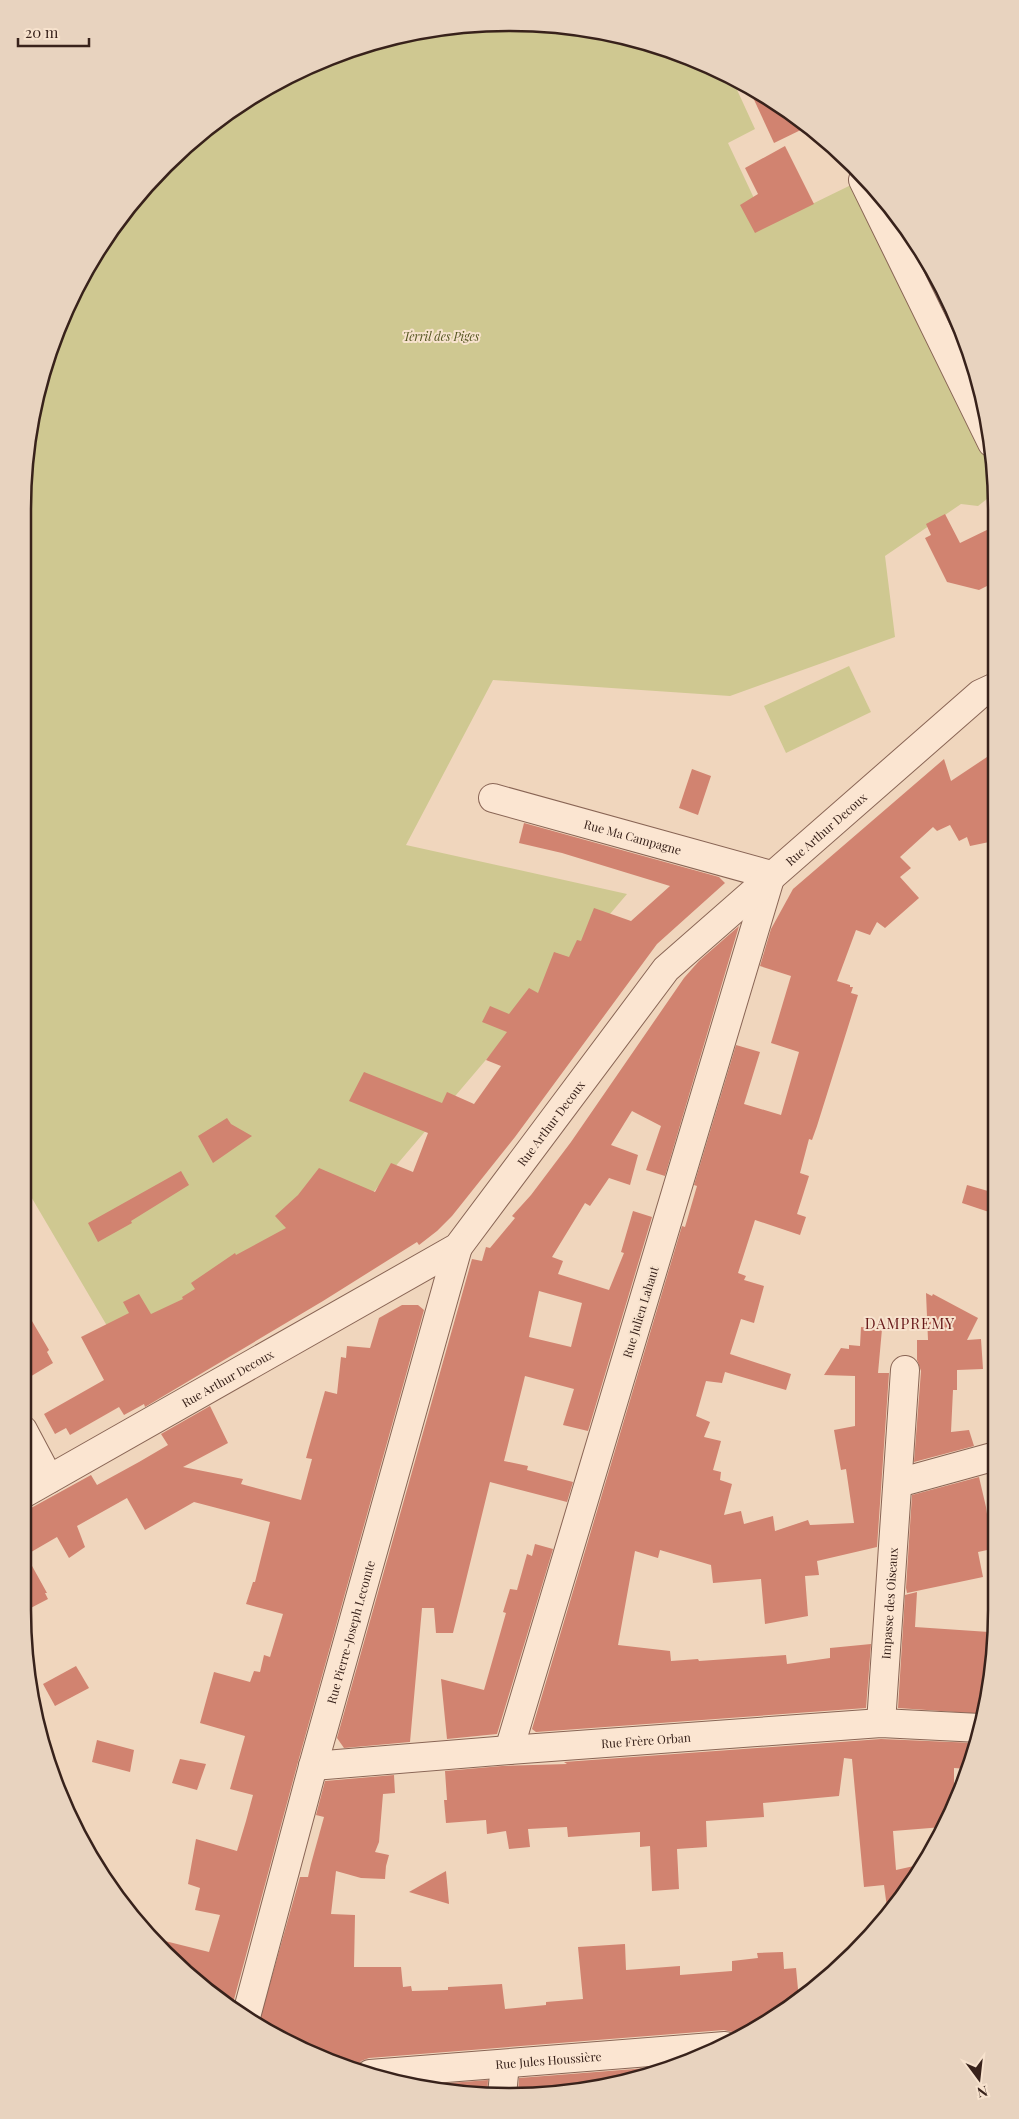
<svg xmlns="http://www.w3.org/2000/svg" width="1019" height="2119" font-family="'Playfair Display',serif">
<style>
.green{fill:#cfc891}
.building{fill:#d18370;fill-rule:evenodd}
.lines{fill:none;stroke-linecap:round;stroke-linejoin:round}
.minor-casing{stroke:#896555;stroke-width:30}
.minor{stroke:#fbe5d1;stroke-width:28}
.labels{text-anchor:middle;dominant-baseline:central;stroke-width:4;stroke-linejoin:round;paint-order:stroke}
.park-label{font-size:12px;font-style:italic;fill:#545520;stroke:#f7e2cd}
.street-label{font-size:12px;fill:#38221b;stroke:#f7e2cd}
.quarter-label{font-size:15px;letter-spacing:1px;fill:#671819;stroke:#f7e2cd}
.rim{fill:none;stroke:#38221b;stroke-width:2.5}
</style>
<rect width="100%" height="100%" fill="#f0d6bd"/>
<!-- green -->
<g class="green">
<path d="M 510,23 L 605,32 L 696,60 L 733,81 L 755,129 L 728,143 L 767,226 L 851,185 L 992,448 L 992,495 L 978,506 L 961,504 L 885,556 L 895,637 L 730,696 L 493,680 L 406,845 L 627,894 L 354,1215 L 123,1353 L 23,1183 L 23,509 L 32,414 L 60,323 L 105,239 L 165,165 L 239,104 L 323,59 L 415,32 Z"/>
<path d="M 849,666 L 871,712 L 786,753 L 764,706 Z"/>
</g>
<!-- building -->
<g class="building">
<path d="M 750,91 L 806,123 L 809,126 L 774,143 Z"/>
<path d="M 785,146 L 814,204 L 755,233 L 740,205 L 758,194 L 745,168 Z"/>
<path d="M 945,514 L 960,543 L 993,527 L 993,583 L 979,590 L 947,582 L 925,538 L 931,535 L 926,524 Z"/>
<path d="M 993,753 L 994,841 L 970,846 L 967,837 L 959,841 L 950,825 L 937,831 L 933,827 L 900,857 L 911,868 L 900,877 L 919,898 L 885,928 L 877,922 L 870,935 L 856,930 L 837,981 L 850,985 L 850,987 L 853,987 L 851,993 L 858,995 L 817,1126 L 812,1140 L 809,1139 L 800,1173 L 809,1176 L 797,1214 L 806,1217 L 800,1235 L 755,1220 L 738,1273 L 746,1276 L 744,1280 L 764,1286 L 754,1323 L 741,1319 L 730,1354 L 791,1374 L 786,1390 L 725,1372 L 722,1383 L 706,1381 L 696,1416 L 710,1422 L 704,1437 L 721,1441 L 713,1470 L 721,1472 L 720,1480 L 732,1484 L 724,1515 L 741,1511 L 744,1524 L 773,1516 L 775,1531 L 808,1520 L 810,1525 L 854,1523 L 846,1469 L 841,1470 L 834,1430 L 855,1426 L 855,1376 L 824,1375 L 841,1348 L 849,1349 L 849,1345 L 860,1346 L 861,1327 L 882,1329 L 878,1373 L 889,1373 L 877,1547 L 817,1561 L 819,1575 L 805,1576 L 808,1616 L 765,1624 L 761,1579 L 713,1583 L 711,1565 L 660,1550 L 658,1558 L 635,1551 L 618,1645 L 670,1651 L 671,1661 L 698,1659 L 699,1661 L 786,1655 L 787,1664 L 830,1658 L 830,1648 L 871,1644 L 866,1708 L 536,1732 L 532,1729 L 682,1226 L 685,1227 L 697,1186 L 694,1185 L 736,1045 L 760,1052 L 744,1104 L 781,1115 L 799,1052 L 771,1043 L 791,976 L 760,966 L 771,929 L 793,889 L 944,759 L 951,781 Z"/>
<path d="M 692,769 L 711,776 L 698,815 L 679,808 Z"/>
<path d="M 524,823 L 719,877 L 725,883 L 657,944 L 515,1137 L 452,1216 L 437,1231 L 419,1245 L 417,1242 L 323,1301 L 145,1407 L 144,1404 L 124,1415 L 119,1407 L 70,1435 L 66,1428 L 55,1434 L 44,1414 L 104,1380 L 81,1337 L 129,1313 L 123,1302 L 139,1294 L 151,1314 L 183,1299 L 182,1297 L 195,1289 L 191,1283 L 235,1253 L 236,1255 L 286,1228 L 275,1216 L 298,1195 L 319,1168 L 375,1192 L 391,1163 L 413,1172 L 428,1133 L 349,1101 L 364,1072 L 442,1103 L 447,1092 L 474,1104 L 501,1066 L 486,1060 L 507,1032 L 482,1022 L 490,1006 L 509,1014 L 529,988 L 538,993 L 554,952 L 569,957 L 577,940 L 581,941 L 594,908 L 631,921 L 670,886 L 562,853 L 519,843 Z"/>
<path d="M 739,926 L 665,1176 L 646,1170 L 661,1126 L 632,1111 L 611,1145 L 638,1155 L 630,1185 L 609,1178 L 590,1206 L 585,1203 L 552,1257 L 563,1261 L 558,1274 L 609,1290 L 624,1253 L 621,1252 L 633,1211 L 652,1217 L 588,1431 L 563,1425 L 574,1389 L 525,1376 L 504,1461 L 528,1466 L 527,1470 L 573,1482 L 567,1502 L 490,1482 L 453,1633 L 436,1633 L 434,1608 L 422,1608 L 410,1742 L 344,1748 L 337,1738 L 472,1259 L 482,1261 L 486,1247 L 490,1248 L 515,1218 L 512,1216 L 531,1195 L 571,1142 L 684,978 L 699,961 ZM 539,1291 L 582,1303 L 571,1347 L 529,1337 Z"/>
<path d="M 227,1118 L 231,1124 L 252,1136 L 213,1163 L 198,1136 Z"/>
<path d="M 181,1171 L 189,1185 L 131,1221 L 132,1223 L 98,1242 L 88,1223 Z"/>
<path d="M 967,1185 L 995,1193 L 995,1214 L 962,1203 Z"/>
<path d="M 926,1293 L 932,1296 L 933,1294 L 978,1318 L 967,1340 L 981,1339 L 983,1369 L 957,1370 L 957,1390 L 953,1390 L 951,1432 L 969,1430 L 974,1446 L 914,1462 L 921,1371 L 917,1360 L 917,1340 L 928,1340 Z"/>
<path d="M 22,1304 L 49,1350 L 47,1352 L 53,1363 L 28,1378 L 22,1367 Z"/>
<path d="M 402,1305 L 418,1305 L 424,1310 L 298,1762 L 232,2007 L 188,1975 L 153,1938 L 209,1952 L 220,1915 L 195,1910 L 200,1888 L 188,1884 L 196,1839 L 237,1851 L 246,1821 L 253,1795 L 230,1789 L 245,1736 L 200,1723 L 214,1672 L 250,1682 L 254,1671 L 260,1672 L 264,1655 L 270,1657 L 283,1614 L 246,1604 L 253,1582 L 255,1582 L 270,1522 L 194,1502 L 145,1530 L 127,1498 L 77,1526 L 85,1547 L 69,1558 L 57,1537 L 26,1555 L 47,1593 L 45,1593 L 48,1599 L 23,1612 L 22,1513 L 91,1475 L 97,1485 L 139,1462 L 168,1445 L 161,1434 L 210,1406 L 228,1443 L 183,1467 L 243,1479 L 241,1484 L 301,1500 L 312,1459 L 306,1458 L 325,1391 L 337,1394 L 341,1357 L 346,1358 L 347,1346 L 370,1348 L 379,1318 Z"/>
<path d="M 979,1477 L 986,1507 L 992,1549 L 978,1552 L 983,1577 L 907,1593 L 906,1588 L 912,1495 Z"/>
<path d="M 535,1544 L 553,1549 L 497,1734 L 447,1739 L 441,1679 L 484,1690 L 506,1613 L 503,1612 L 510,1589 L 517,1590 L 527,1554 L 532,1556 Z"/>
<path d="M 917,1592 L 915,1627 L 989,1632 L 988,1640 L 993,1641 L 987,1705 L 984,1714 L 898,1708 L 905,1595 Z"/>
<path d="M 76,1666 L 89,1688 L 55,1706 L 43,1684 Z"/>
<path d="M 881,1739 L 975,1743 L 968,1769 L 954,1768 L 954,1807 L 943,1827 L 893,1831 L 896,1870 L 923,1864 L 915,1880 L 888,1915 L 884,1885 L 864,1887 L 852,1759 L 844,1758 L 839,1796 L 763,1803 L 764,1817 L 706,1821 L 707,1847 L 677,1849 L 679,1889 L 652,1891 L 650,1846 L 640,1847 L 640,1832 L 568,1837 L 567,1827 L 528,1829 L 530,1847 L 509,1849 L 506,1831 L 487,1834 L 486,1820 L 446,1823 L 444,1800 L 447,1800 L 445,1771 L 502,1766 L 567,1764 L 564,1762 Z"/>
<path d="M 97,1740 L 134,1750 L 130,1772 L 92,1762 Z"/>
<path d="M 180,1759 L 206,1764 L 197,1790 L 172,1783 Z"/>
<path d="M 394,1775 L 395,1793 L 383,1794 L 379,1842 L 375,1852 L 389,1855 L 386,1866 L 385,1879 L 361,1878 L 336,1871 L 331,1914 L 355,1915 L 354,1967 L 401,1967 L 403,1987 L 411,1986 L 412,1991 L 448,1990 L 448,1987 L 502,1984 L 505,2009 L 546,2005 L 546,2002 L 583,1999 L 578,1947 L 625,1944 L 626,1970 L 680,1966 L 680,1975 L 732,1971 L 732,1961 L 758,1958 L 757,1953 L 783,1952 L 784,1969 L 796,1968 L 799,2000 L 738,2038 L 732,2032 L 724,2030 L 369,2058 L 361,2061 L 355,2069 L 323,2059 L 266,2031 L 258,2026 L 300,1877 L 308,1877 L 311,1864 L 324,1817 L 316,1815 L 325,1781 Z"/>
<path d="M 446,1871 L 449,1904 L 409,1892 Z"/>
<path d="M 673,2066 L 636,2080 L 573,2092 L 518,2094 L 519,2078 Z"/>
<path d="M 488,2080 L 487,2095 L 412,2086 Z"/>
</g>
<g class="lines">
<defs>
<g id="minor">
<path d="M 863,180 L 992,443"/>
<path id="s1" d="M 493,798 L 771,875 L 509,1750"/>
<path d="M 23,1430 L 49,1479"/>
<path d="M 898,1483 L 996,1456"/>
<path id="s2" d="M 23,1494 L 458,1247 L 666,969 L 980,694 L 993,688"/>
<path id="s3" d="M 881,1723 L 905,1370"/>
<path id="s4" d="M 313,1766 L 509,1750 L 881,1723 L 980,1728"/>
<path id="s5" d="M 246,2017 L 313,1766 L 458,1247"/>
<path id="s6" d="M 370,2074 L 725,2046"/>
<path d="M 502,2095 L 505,2064"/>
</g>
</defs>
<!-- minor casing -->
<use href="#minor" class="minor-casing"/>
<!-- minor -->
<use href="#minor" class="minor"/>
</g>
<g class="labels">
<!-- park labels -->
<g class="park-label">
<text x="441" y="336">Terril des Piges</text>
</g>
<!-- street labels -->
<g class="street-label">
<text stroke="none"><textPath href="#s2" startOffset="1060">Rue Arthur Decoux</textPath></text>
<text stroke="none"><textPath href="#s1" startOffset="145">Rue Ma Campagne</textPath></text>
<text stroke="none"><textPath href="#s2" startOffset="655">Rue Arthur Decoux</textPath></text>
<text transform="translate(640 1312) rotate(-73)">Rue Julien Lahaut</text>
<text stroke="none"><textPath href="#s2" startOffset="235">Rue Arthur Decoux</textPath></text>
<text stroke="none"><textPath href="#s3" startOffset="120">Impasse des Oiseaux</textPath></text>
<text stroke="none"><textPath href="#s5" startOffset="399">Rue Pierre-Joseph Lecomte</textPath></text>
<text stroke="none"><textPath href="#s4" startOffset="334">Rue Frère Orban</textPath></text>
<text stroke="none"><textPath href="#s6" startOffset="179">Rue Jules Houssière</textPath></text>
</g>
<!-- quarter labels -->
<g class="quarter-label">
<text x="910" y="1323">DAMPREMY</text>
</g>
</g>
<!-- crop -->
<path d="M0 0H1019V2119H0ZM509 31H510A478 478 0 0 1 988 509V1610A478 478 0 0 1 510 2088H509A478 478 0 0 1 31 1610V509A478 478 0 0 1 509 31Z" fill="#e8d3bf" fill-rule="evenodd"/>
<path class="rim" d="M509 31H510A478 478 0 0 1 988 509V1610A478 478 0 0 1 510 2088H509A478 478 0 0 1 31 1610V509A478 478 0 0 1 509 31Z"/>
<!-- north arrow -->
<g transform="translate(979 2079) rotate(165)" stroke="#f7e2cd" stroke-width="4" paint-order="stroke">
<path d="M0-4L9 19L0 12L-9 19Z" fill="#38221b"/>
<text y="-8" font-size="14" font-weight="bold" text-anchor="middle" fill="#38221b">N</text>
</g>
<!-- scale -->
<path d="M18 38v8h71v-8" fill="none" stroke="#38221b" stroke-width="2.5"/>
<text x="25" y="38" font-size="15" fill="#38221b" stroke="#f7e2cd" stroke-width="4" paint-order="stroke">20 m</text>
</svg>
